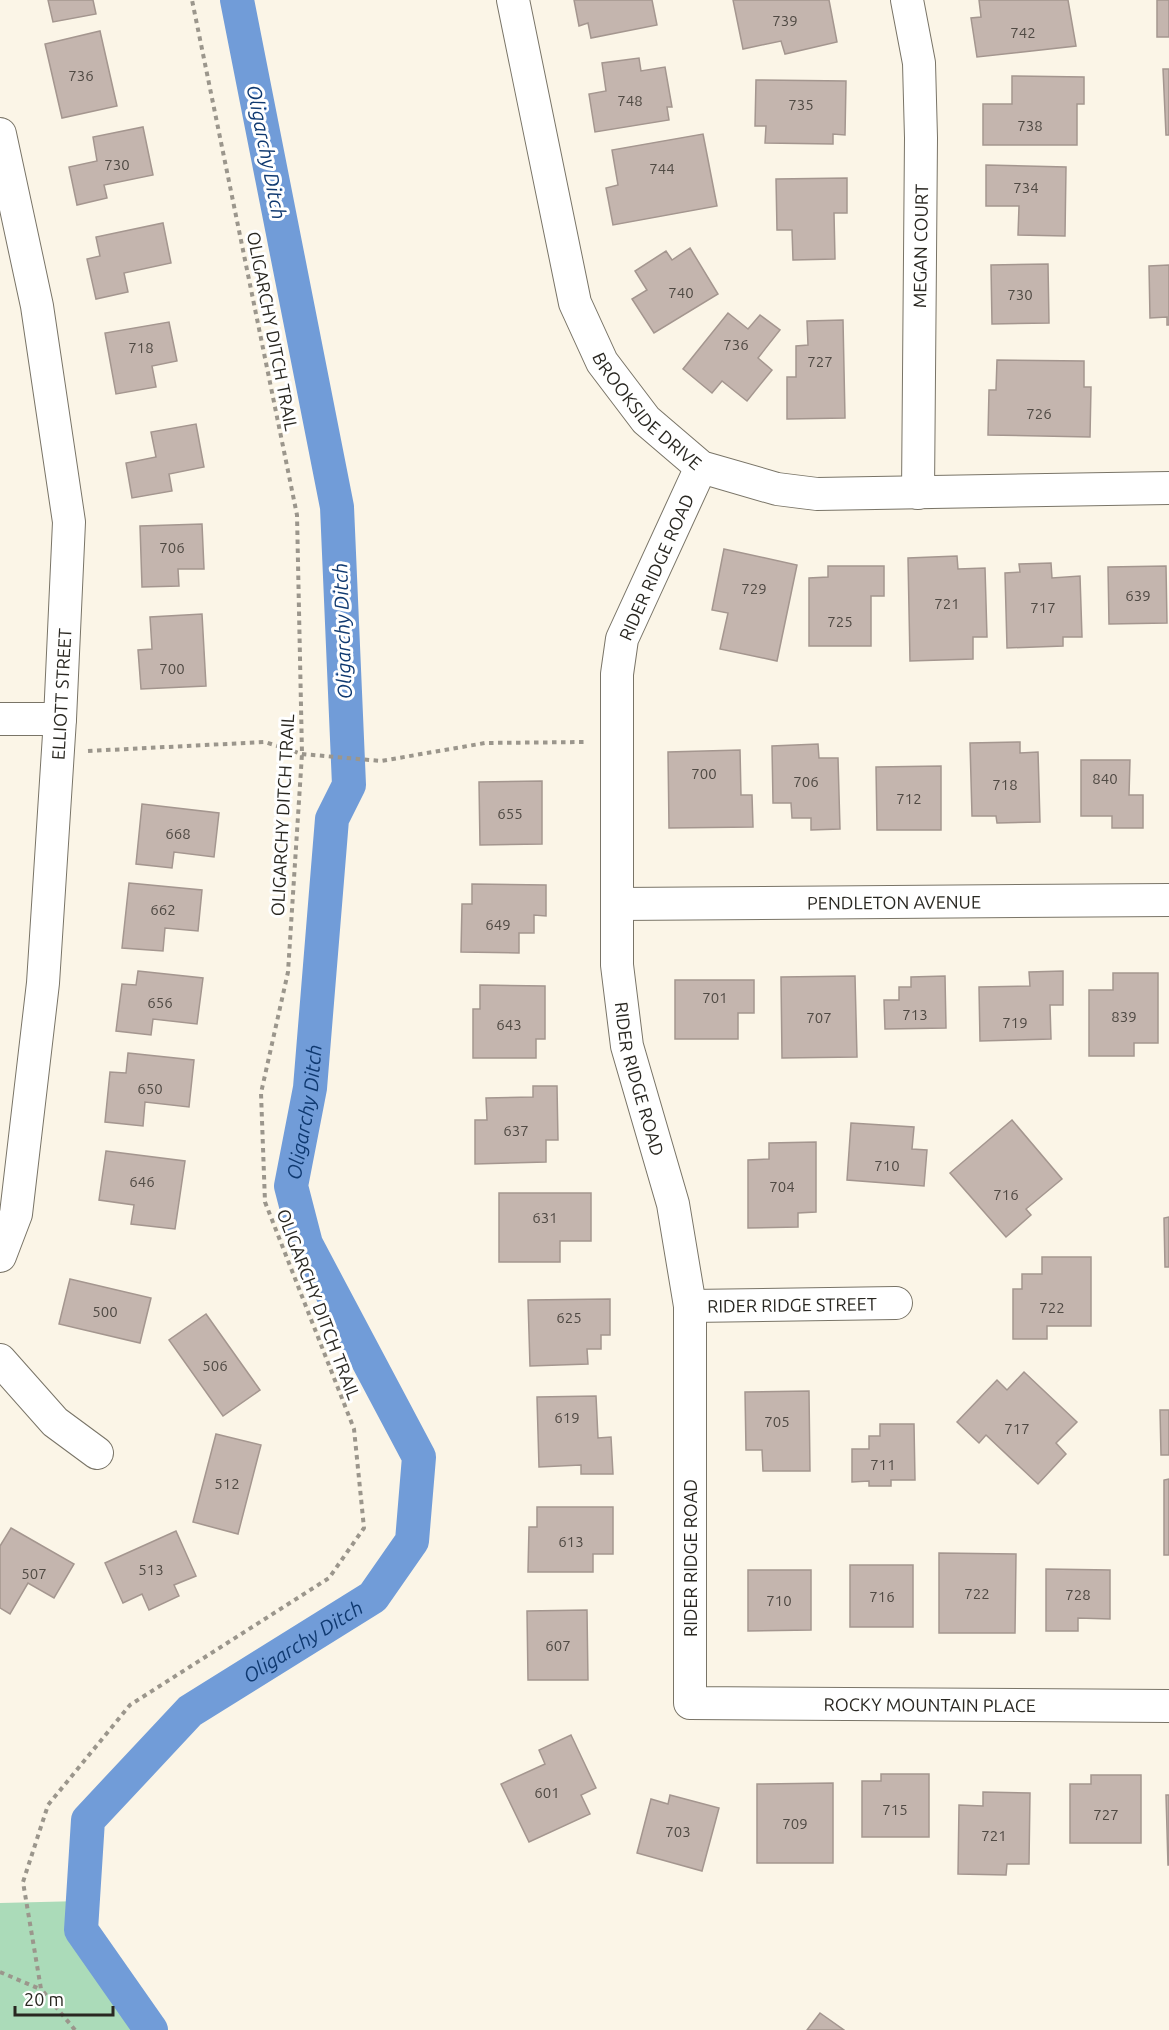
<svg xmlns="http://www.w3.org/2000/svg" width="1169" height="2030" font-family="Ubuntu,sans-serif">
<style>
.green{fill:#abdbb9}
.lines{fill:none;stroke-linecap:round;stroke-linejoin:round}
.canal{stroke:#719cd8;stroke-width:34}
.building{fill:#c4b5ae;stroke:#a4968f;stroke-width:1.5}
.street-casing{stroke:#797467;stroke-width:34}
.path{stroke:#9b968c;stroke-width:4;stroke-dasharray:4.5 4.5;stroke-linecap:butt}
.street{stroke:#fff;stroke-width:32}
.labels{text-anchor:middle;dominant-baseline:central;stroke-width:6;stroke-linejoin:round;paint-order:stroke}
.number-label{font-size:15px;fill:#504a44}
.street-label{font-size:18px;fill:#292721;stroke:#fff}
.water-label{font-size:20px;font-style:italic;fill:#0f3970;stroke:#fff}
</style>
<rect width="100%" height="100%" fill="#fbf5e7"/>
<!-- green -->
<path class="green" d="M 82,1901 L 81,1931 L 151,2030 L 0,2030 L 0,1903 Z"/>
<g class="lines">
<!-- canal -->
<path class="canal" id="s1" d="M 151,2030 L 81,1930 L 88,1820 L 190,1711 L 373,1597 L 412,1541 L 419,1457 L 306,1244 L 291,1186 L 310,1088 L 332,819 L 349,785 L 337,507 L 237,0"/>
</g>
<!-- building -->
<g class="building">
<path d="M 48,0 L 93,0 L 96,14 L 53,22 Z"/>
<path d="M 574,0 L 652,0 L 657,25 L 591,38 L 588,23 L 579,26 Z"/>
<path d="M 733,0 L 829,0 L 837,42 L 785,54 L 781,41 L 743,49 Z"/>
<path d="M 979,0 L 1068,0 L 1076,46 L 977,57 L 971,18 L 981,17 Z"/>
<rect x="1157" y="0" width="12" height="37"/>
<path d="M 100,31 L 117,106 L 62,118 L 45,44 Z"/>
<path d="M 639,58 L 641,71 L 665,67 L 672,107 L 667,107 L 669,120 L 595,132 L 589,94 L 606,91 L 602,63 Z"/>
<path d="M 1163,69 L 1169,69 L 1169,135 L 1166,135 Z"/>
<path d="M 1012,76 L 1084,77 L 1084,104 L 1077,104 L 1077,145 L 983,145 L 983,104 L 1012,104 Z"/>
<path d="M 756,80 L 846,81 L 845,135 L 833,134 L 833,144 L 765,143 L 766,126 L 755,126 Z"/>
<path d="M 143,127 L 153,175 L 104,185 L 107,198 L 77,205 L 69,167 L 97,161 L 93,137 Z"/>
<path d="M 703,134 L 717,206 L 613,225 L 606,188 L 618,185 L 612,150 Z"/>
<path d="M 986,165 L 1066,167 L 1065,236 L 1018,235 L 1019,206 L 986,206 Z"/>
<path d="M 847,178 L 847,213 L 834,213 L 835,259 L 793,260 L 792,230 L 777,230 L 776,179 Z"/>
<path d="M 163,223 L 171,263 L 124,273 L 128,292 L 96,299 L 87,259 L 100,256 L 96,237 Z"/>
<path d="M 690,248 L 718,294 L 654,333 L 632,299 L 647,290 L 635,271 L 666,251 L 672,260 Z"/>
<path d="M 1048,264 L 1049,323 L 992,324 L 991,265 Z"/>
<path d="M 1169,265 L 1169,325 L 1167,325 L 1167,317 L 1150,318 L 1149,266 Z"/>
<path d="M 728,313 L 748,329 L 760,315 L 780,330 L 758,358 L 772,370 L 747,401 L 722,381 L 712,393 L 683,369 Z"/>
<path d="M 843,320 L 845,418 L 787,419 L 787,377 L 796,377 L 796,346 L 808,345 L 807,321 Z"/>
<path d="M 169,322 L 177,361 L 152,366 L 156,387 L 116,394 L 105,333 Z"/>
<path d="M 997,360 L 1084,361 L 1084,387 L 1091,387 L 1090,437 L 988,435 L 989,390 L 996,390 Z"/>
<path d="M 196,424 L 204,467 L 169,474 L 172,491 L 132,498 L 126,463 L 156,457 L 151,432 Z"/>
<path d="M 202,524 L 204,569 L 178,569 L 179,586 L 142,587 L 140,526 Z"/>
<path d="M 724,549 L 797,565 L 777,661 L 720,649 L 728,613 L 712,610 Z"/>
<path d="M 957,556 L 958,569 L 985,568 L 987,637 L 973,637 L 973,659 L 910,661 L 908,558 Z"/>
<path d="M 1051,563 L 1052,578 L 1080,576 L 1082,637 L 1063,637 L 1063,646 L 1007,648 L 1005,573 L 1020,572 L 1019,564 Z"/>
<path d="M 828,566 L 884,566 L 884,596 L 871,596 L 871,646 L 809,646 L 809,578 L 828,577 Z"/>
<path d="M 1166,566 L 1167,623 L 1109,624 L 1108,567 Z"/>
<path d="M 202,614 L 206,686 L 141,689 L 138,650 L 152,649 L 150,617 Z"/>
<path d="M 1020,742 L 1020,753 L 1038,752 L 1040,822 L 997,823 L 996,816 L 972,816 L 970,743 Z"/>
<path d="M 818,744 L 819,758 L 838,758 L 840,829 L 811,830 L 811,818 L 792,818 L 791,803 L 773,803 L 772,746 Z"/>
<path d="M 740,750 L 741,795 L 752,795 L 753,827 L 669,828 L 668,752 Z"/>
<path d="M 1081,760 L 1130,760 L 1129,795 L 1143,795 L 1143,828 L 1112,828 L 1112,816 L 1081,816 Z"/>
<path d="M 941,766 L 941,830 L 877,830 L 876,767 Z"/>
<path d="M 542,781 L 542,844 L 480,845 L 479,782 Z"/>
<path d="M 142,804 L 219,813 L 214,857 L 174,852 L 172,868 L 136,864 Z"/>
<path d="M 129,883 L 202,890 L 198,931 L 165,928 L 163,951 L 122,948 Z"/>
<path d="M 472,884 L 546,885 L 546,916 L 534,915 L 534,933 L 519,933 L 519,953 L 461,952 L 462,904 L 472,904 Z"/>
<path d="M 138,971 L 203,978 L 197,1024 L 153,1019 L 151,1035 L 116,1031 L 122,984 L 136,985 Z"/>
<path d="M 1063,971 L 1063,1005 L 1050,1005 L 1051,1039 L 980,1041 L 979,987 L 1030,986 L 1029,972 Z"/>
<path d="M 1113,973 L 1158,973 L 1158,1043 L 1134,1043 L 1134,1056 L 1089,1056 L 1089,990 L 1113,990 Z"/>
<path d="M 855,976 L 857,1057 L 782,1058 L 781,977 Z"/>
<path d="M 945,976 L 946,1028 L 885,1029 L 884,1000 L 899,1000 L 899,987 L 911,987 L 911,977 Z"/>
<path d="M 675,980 L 754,980 L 754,1013 L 738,1013 L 738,1039 L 675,1039 Z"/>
<path d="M 480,985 L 545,986 L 545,1039 L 536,1039 L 536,1058 L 473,1058 L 473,1009 L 480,1009 Z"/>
<path d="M 128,1053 L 194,1060 L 189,1107 L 145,1102 L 143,1126 L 105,1122 L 110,1072 L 126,1073 Z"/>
<path d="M 533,1086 L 557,1086 L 558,1140 L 546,1140 L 546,1162 L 475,1164 L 475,1120 L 487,1120 L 486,1098 L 533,1097 Z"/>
<path d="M 1012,1120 L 1062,1179 L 1026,1209 L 1031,1215 L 1006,1237 L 950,1173 Z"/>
<path d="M 851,1123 L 914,1127 L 912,1149 L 927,1150 L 924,1186 L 847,1180 Z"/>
<path d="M 816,1142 L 816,1212 L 798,1213 L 798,1227 L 748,1228 L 748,1160 L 769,1159 L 769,1143 Z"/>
<path d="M 106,1151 L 185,1161 L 175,1229 L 131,1224 L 134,1205 L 99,1200 Z"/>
<path d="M 499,1193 L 591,1193 L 591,1241 L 560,1241 L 560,1262 L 499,1262 Z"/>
<path d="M 1169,1217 L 1169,1267 L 1165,1267 L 1164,1218 Z"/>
<path d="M 1042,1257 L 1091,1257 L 1091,1326 L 1047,1326 L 1047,1339 L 1013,1339 L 1013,1289 L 1022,1289 L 1022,1274 L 1042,1274 Z"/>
<path d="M 70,1279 L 151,1298 L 140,1343 L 59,1324 Z"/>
<path d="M 610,1299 L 610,1335 L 601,1335 L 601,1349 L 587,1349 L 588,1364 L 530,1366 L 528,1300 Z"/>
<path d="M 206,1314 L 260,1390 L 223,1416 L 169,1340 Z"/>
<path d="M 1024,1372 L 1077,1422 L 1056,1443 L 1066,1454 L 1038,1484 L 986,1435 L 979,1443 L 957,1422 L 997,1380 L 1007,1390 Z"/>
<path d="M 809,1391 L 810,1471 L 763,1471 L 762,1450 L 746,1450 L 745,1392 Z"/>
<path d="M 596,1396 L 598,1438 L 611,1437 L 613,1474 L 581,1474 L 581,1465 L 539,1467 L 537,1397 Z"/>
<path d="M 1160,1410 L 1169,1410 L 1169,1455 L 1161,1455 Z"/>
<path d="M 880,1424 L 914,1424 L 915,1480 L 891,1480 L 891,1486 L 869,1486 L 869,1481 L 852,1482 L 852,1449 L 869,1449 L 869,1436 L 880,1436 Z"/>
<path d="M 216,1434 L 261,1445 L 238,1534 L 193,1522 Z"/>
<path d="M 1169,1479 L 1169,1555 L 1164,1555 L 1164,1480 Z"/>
<path d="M 537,1507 L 613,1507 L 613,1554 L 593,1554 L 593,1572 L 528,1572 L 529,1527 L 537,1527 Z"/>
<path d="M 11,1528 L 74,1564 L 54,1598 L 28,1583 L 10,1614 L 0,1608 L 0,1546 Z"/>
<path d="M 176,1531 L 196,1576 L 174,1585 L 179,1596 L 149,1610 L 142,1594 L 123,1603 L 105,1563 Z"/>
<path d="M 939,1553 L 1016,1554 L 1015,1633 L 939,1633 Z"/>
<rect x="850" y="1565" width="63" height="62"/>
<path d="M 1046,1569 L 1110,1570 L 1110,1619 L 1078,1618 L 1078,1631 L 1046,1631 Z"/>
<path d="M 748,1570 L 811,1570 L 811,1630 L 748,1631 Z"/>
<path d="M 587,1610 L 588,1680 L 528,1680 L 527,1611 Z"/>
<path d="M 571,1735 L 596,1788 L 581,1795 L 590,1814 L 529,1842 L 501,1784 L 545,1764 L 539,1750 Z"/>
<path d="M 881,1774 L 929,1774 L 929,1837 L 862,1837 L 862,1781 L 881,1781 Z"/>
<path d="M 1091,1775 L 1141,1775 L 1141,1843 L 1070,1843 L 1070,1784 L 1091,1784 Z"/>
<path d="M 833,1783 L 833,1863 L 757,1863 L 757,1784 Z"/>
<path d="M 983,1792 L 1030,1793 L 1029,1864 L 1007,1864 L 1006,1875 L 958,1874 L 959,1805 L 983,1806 Z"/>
<path d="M 670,1795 L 719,1808 L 702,1871 L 637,1853 L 651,1799 L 668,1804 Z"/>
<path d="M 1166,1795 L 1169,1795 L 1169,1865 L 1168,1865 Z"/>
<path d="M 820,2013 L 844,2030 L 807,2030 Z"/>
</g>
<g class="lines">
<defs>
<g id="street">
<path id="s2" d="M 513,0 L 575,303 L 602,362 L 646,420 L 701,467 L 777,489 L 817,494 L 1169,488"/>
<path d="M 907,0 L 919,63 L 921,138 L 918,493"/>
<path d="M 0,134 L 37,306 L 69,522 L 60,719 L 43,983 L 16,1214 L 0,1256"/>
<path id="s3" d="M 701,467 L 622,639 L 617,674 L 617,965 L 627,1046 L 673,1204 L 690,1306 L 690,1703 L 1169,1706"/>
<path d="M 0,719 L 60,719"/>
<path id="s4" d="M 618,904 L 1169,900"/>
<path id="s5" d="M 690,1306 L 896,1303"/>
<path d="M 0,1360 L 55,1422 L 97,1453"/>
</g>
</defs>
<!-- street casing -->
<use href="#street" class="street-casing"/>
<!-- path -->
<g class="path">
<path d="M 88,751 L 265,742 L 302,754 L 381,761 L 485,743 L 587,742"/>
<path d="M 0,1972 L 40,1989"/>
<path d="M 75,2030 L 41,1989 L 23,1882 L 48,1805 L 130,1705 L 329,1578 L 364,1528 L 354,1429 L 265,1202 L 261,1093 L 288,972 L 302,754 L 297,515 L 192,0"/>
</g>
<!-- street -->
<use href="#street" class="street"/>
</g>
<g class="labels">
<!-- number labels -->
<g class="number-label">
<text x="785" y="20">739</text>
<text x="1023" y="32">742</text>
<text x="81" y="75">736</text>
<text x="630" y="100">748</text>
<text x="801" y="104">735</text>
<text x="1030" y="125">738</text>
<text x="117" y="164">730</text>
<text x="662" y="168">744</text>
<text x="1026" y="187">734</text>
<text x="681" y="292">740</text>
<text x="1020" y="294">730</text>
<text x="736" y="344">736</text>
<text x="141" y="347">718</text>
<text x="820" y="361">727</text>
<text x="1039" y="413">726</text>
<text x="172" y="547">706</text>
<text x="754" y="588">729</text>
<text x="1138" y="595">639</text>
<text x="947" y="603">721</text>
<text x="1043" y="607">717</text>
<text x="840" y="621">725</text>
<text x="172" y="668">700</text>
<text x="704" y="773">700</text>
<text x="1105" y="778">840</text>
<text x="806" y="781">706</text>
<text x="1005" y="784">718</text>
<text x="909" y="798">712</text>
<text x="510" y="813">655</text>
<text x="178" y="833">668</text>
<text x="163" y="909">662</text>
<text x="498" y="924">649</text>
<text x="715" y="997">701</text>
<text x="160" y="1002">656</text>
<text x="915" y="1014">713</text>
<text x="1124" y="1016">839</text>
<text x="819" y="1017">707</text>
<text x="1015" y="1022">719</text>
<text x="509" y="1024">643</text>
<text x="150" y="1088">650</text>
<text x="516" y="1130">637</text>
<text x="887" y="1165">710</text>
<text x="142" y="1181">646</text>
<text x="782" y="1186">704</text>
<text x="1006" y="1194">716</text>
<text x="545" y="1217">631</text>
<text x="1052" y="1307">722</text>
<text x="105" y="1311">500</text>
<text x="569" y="1317">625</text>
<text x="215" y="1365">506</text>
<text x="567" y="1417">619</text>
<text x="777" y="1421">705</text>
<text x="1017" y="1428">717</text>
<text x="883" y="1464">711</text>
<text x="227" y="1483">512</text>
<text x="571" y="1541">613</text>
<text x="151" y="1569">513</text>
<text x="34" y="1573">507</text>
<text x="977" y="1593">722</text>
<text x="1078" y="1594">728</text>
<text x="882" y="1596">716</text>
<text x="779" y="1600">710</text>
<text x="558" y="1645">607</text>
<text x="547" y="1792">601</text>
<text x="895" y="1809">715</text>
<text x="1106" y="1814">727</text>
<text x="795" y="1823">709</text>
<text x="678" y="1831">703</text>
<text x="994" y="1835">721</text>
</g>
<!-- street labels -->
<g class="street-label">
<text transform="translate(920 246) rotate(-89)">MEGAN COURT</text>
<text transform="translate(273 331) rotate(79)">OLIGARCHY DITCH TRAIL</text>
<text stroke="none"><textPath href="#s2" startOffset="441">BROOKSIDE DRIVE</textPath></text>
<text transform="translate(656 567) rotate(-66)">RIDER RIDGE ROAD</text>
<text transform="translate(61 694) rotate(-87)">ELLIOTT STREET</text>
<text transform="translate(282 815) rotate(-87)">OLIGARCHY DITCH TRAIL</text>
<text stroke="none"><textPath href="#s4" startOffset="276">PENDLETON AVENUE</textPath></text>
<text stroke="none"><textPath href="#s3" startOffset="632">RIDER RIDGE ROAD</textPath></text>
<text transform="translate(319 1304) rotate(69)">OLIGARCHY DITCH TRAIL</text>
<text stroke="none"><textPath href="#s5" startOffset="102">RIDER RIDGE STREET</textPath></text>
<text transform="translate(690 1558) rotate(-90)">RIDER RIDGE ROAD</text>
<text stroke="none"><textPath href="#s3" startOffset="1502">ROCKY MOUNTAIN PLACE</textPath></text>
</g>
<!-- water labels -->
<g class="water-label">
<text transform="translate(267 152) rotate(79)">Oligarchy Ditch</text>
<text transform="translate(342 631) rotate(-92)">Oligarchy Ditch</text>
<text stroke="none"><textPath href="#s1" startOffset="1126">Oligarchy Ditch</textPath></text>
<text stroke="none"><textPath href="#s1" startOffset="514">Oligarchy Ditch</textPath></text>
</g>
</g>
<!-- scale -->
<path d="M15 2006v9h98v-9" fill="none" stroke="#292721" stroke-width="3"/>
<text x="24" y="2006" font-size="18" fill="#292721" stroke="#ffffff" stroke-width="4.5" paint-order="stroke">20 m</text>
</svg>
